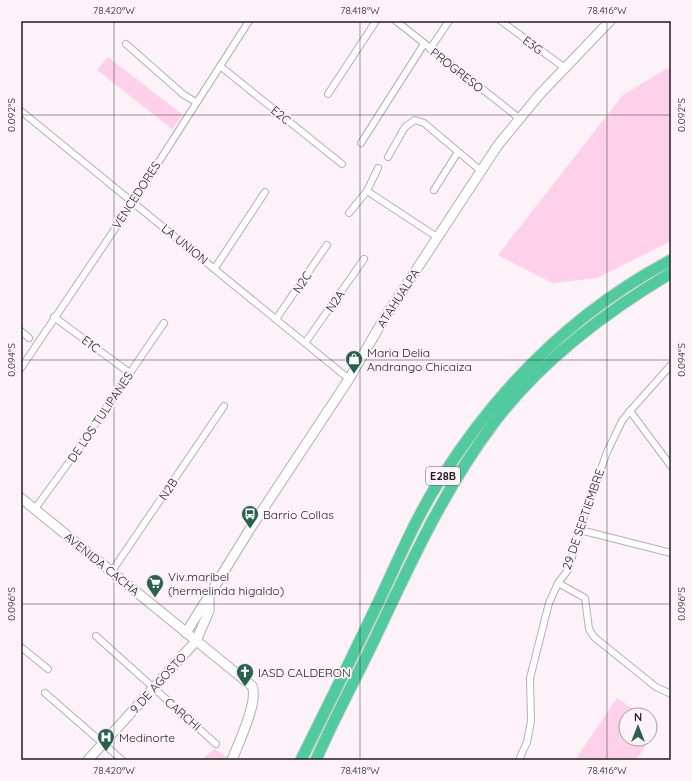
<svg xmlns="http://www.w3.org/2000/svg" width="692" height="781" font-family="Quicksand,sans-serif">
<style>
.green{fill:#ffd0e9}
.lines{fill:none;stroke-linecap:round;stroke-linejoin:round}
.street-casing{stroke:#b8aeb3;stroke-width:8}
.secondary-casing{stroke:#b8aeb3;stroke-width:11}
.highway-casing{stroke:#d2d2d2;stroke-width:13}
.street{stroke:#fff;stroke-width:6}
.secondary{stroke:#fff;stroke-width:9}
.highway{stroke:#50ca9e;stroke-width:11}
.ticks{fill:none;stroke:#1f1c1d;stroke-width:1;stroke-opacity:0.45}
.labels{text-anchor:middle;dominant-baseline:central;stroke-width:4;stroke-linejoin:round;paint-order:stroke}
.shield{fill:#fcf2f7;stroke:#615c5e;stroke-width:1}
.shield-label{font-size:11px;font-weight:bold;fill:#1f1c1d}
.street-label{font-size:12px;fill:#1f1c1d;stroke:#fcf2f7}
.poi-label{font-size:12px;fill:#1f1c1d;stroke:#fcf2f7;text-anchor:start}
.neatline{fill:none;stroke:#1f1c1d;stroke-width:1.5}
.ticks-label{font-size:10px;text-anchor:middle;fill:#1f1c1d}
</style>
<rect width="100%" height="100%" fill="#fcf2f7"/>
<!-- green -->
<g class="green">
<path d="M 108,57 L 183,115 L 172,129 L 97,70 Z"/>
<path d="M 671,66 L 671,241 L 597,278 L 552,283 L 498,255 L 623,95 Z"/>
<path d="M 617,698 L 641,715 L 626,715 L 626,739 L 650,739 L 650,722 L 658,728 L 636,760 L 575,760 Z"/>
<path d="M 214,749 L 230,758 L 230,760 L 201,760 Z"/>
</g>
<g class="lines">
<defs>
<g id="street">
<path d="M 396,21 L 519,118"/>
<path d="M 501,21 L 565,68"/>
<path d="M 126,44 L 184,95 L 196,102"/>
<path d="M 430,49 L 449,21"/>
<path d="M 220,66 L 342,164"/>
<path d="M 328,94 L 376,21"/>
<path d="M 21,111 L 349,379"/>
<path d="M 361,143 L 424,44"/>
<path d="M 388,157 L 405,127 L 415,120 L 424,123 L 481,171"/>
<path d="M 434,190 L 458,152"/>
<path d="M 367,191 L 437,237"/>
<path d="M 349,213 L 367,191 L 378,168"/>
<path d="M 215,268 L 265,192"/>
<path d="M 54,317 L 127,371"/>
<path d="M 276,319 L 327,245"/>
<path d="M 21,331 L 29,338"/>
<path d="M 305,343 L 364,259"/>
<path d="M 21,368 L 133,202 L 249,21"/>
<path d="M 630,411 L 671,466"/>
<path d="M 34,510 L 72,458 L 164,323"/>
<path d="M 580,530 L 671,553"/>
<path d="M 112,571 L 224,406"/>
<path d="M 558,583 L 585,598 L 589,629 L 594,637 L 656,687 L 671,694"/>
<path d="M 96,636 L 216,744"/>
<path d="M 21,647 L 48,669"/>
<path d="M 45,693 L 122,760"/>
<path d="M 519,760 L 527,742 L 531,721 L 530,678 L 549,603 L 558,583 L 568,570 L 584,516 L 607,452 L 622,421 L 630,411 L 671,365"/>
</g>
<g id="secondary">
<path d="M 21,498 L 252,686 C 259,701 238,744 232,760"/>
<path d="M 186,633 L 250,529 L 349,379 L 382,322 L 498,145 L 540,94 L 610,21"/>
<path d="M 88,760 L 196,641 L 209,611 L 209,594"/>
</g>
<g id="highway">
<path d="M 301,760 C 327,708 352,657 377,605 C 397,563 415,519 440,480 C 498,388 575,311 671,260"/>
<path d="M 316,760 C 335,716 358,675 378,632 C 412,560 445,488 493,424 C 540,361 604,313 671,273"/>
</g>
</defs>
<!-- street casing -->
<use href="#street" class="street-casing"/>
<!-- secondary casing -->
<use href="#secondary" class="secondary-casing"/>
<!-- highway casing -->
<use href="#highway" class="highway-casing"/>
<!-- street -->
<use href="#street" class="street"/>
<!-- secondary -->
<use href="#secondary" class="secondary"/>
<!-- highway -->
<use href="#highway" class="highway"/>
</g>
<!-- ticks -->
<path class="ticks" d="M 114,21 L 114,760M 360,21 L 360,760M 607,21 L 607,760M 21,115 L 671,115M 21,360 L 671,360M 21,604 L 671,604"/>
<!-- icons -->
<defs>
<symbol id="shop-pin" viewBox="-11 -11 22 30"><path d="M0 17L-7.5 6A9.5 9.5 0 1 1 7.5 6Z" fill="#27624c" stroke="#fcf2f7"/><path d="M-5-2.5h2.3a2.7 3.5 0 0 1 5.4 0H5L5.5 6h-11ZM-1.5-2.5h3a1.5 2.3 0 0 0-3 0Z" fill="#fff"/></symbol>
<symbol id="bus-pin" viewBox="-11 -11 22 30"><path d="M0 17L-7.5 6A9.5 9.5 0 1 1 7.5 6Z" fill="#27624c" stroke="#fcf2f7"/><path d="M-5-6H5V4H4V6H2V4H-2V6H-4V4H-5ZM-3.5-4V0h7V-4ZM-3.5 1.2v1.5H-2V1.2ZM2 1.2v1.5H3.5V1.2Z" fill="#fff"/></symbol>
<symbol id="supermarket-pin" viewBox="-11 -11 22 30"><path d="M0 17L-7.5 6A9.5 9.5 0 1 1 7.5 6Z" fill="#27624c" stroke="#fcf2f7"/><path d="M-6-5.5h2.5l.6 2H6L4.5 2H-2.5L-4.4-4H-6ZM-1.5 3.2a1.3 1.3 0 1 0 .1 0ZM3 3.2a1.3 1.3 0 1 0 .1 0Z" fill="#fff"/></symbol>
<symbol id="church-pin" viewBox="-11 -11 22 30"><path d="M0 17L-7.5 6A9.5 9.5 0 1 1 7.5 6Z" fill="#27624c" stroke="#fcf2f7"/><path d="M-1.2-6h2.4v3.5h3.3v2.4h-3.3V6h-2.4V-.1h-3.3v-2.4h3.3Z" fill="#fff"/></symbol>
<symbol id="hospital-pin" viewBox="-11 -11 22 30"><path d="M0 17L-7.5 6A9.5 9.5 0 1 1 7.5 6Z" fill="#27624c" stroke="#fcf2f7"/><path d="M-5-5h3v3.5h4V-5h3V5h-3V1.5h-4V5h-3Z" fill="#fff"/></symbol>
</defs>
<g fill-rule="evenodd">
<use href="#shop-pin" x="344" y="349" width="20" height="27"/>
<use href="#bus-pin" x="240" y="504" width="20" height="27"/>
<use href="#supermarket-pin" x="145" y="573" width="20" height="27"/>
<use href="#church-pin" x="235" y="662" width="20" height="27"/>
<use href="#hospital-pin" x="96" y="727" width="20" height="27"/>
</g>
<g class="labels">
<!-- shield labels -->
<rect class="shield" x="426" y="467" width="34" height="18" rx="3"/>
<g class="shield-label">
<text x="443" y="476">E28B</text>
</g>
<!-- street labels -->
<g class="street-label">
<text transform="translate(533 45) rotate(36)">E3G</text>
<text transform="translate(457 70) rotate(38)">PROGRESO</text>
<text transform="translate(281 115) rotate(39)">E2C</text>
<text transform="translate(136 195) rotate(-57)">VENCEDORES</text>
<text transform="translate(185 244) rotate(39)">LA UNION</text>
<text transform="translate(302 282) rotate(-56)">N2C</text>
<text transform="translate(398 298) rotate(-57)">ATAHUALPA</text>
<text transform="translate(335 301) rotate(-55)">N2A</text>
<text transform="translate(91 344) rotate(37)">E1C</text>
<text transform="translate(100 417) rotate(-56)">DE LOS TULIPANES</text>
<text transform="translate(168 489) rotate(-56)">N2B</text>
<text transform="translate(583 519) rotate(-71)">29 DE SEPTIEMBRE</text>
<text transform="translate(102 564) rotate(39)">AVENIDA CACHA</text>
<text transform="translate(158 683) rotate(-48)">9 DE AGOSTO</text>
<text transform="translate(183 714) rotate(41)">CARCHI</text>
</g>
<!-- poi labels -->
<g class="poi-label">
<text x="367" y="352">Maria Delia<tspan x="367" dy="14">Andrango Chicaiza</tspan></text>
<text x="263" y="514">Barrio Collas</text>
<text x="168" y="576">Viv.maribel<tspan x="168" dy="14">(hermelinda higaldo)</tspan></text>
<text x="258" y="672">IASD CALDERON</text>
<text x="119" y="737">Medinorte</text>
</g>
</g>
<!-- border -->
<rect width="692" height="781" fill="none" stroke="#fcf2f7" stroke-width="44"/>
<!-- north arrow -->
<g transform="translate(638 727)"><circle r="19" fill="#fcf2f7" stroke="#a49ca0"/>
<path d="M0-3L7 15L0 10L-7 15Z" fill="#27624c"/>
<text y="-6" font-size="11" font-weight="bold" text-anchor="middle" fill="#1f1c1d">N</text>
</g>
<rect x="22" y="22" width="648" height="737" class="neatline"/>
<g class="ticks-label">
<text x="114" y="14">78.420°W</text>
<text x="360" y="14">78.418°W</text>
<text x="607" y="14">78.416°W</text>
<text transform="translate(11 115) rotate(-90)" y="4">0.092°S</text>
<text transform="translate(681 115) rotate(-90)" y="4">0.092°S</text>
<text transform="translate(11 360) rotate(-90)" y="4">0.094°S</text>
<text transform="translate(681 360) rotate(-90)" y="4">0.094°S</text>
<text transform="translate(11 604) rotate(-90)" y="4">0.096°S</text>
<text transform="translate(681 604) rotate(-90)" y="4">0.096°S</text>
<text x="114" y="774">78.420°W</text>
<text x="360" y="774">78.418°W</text>
<text x="607" y="774">78.416°W</text>
</g>
</svg>
